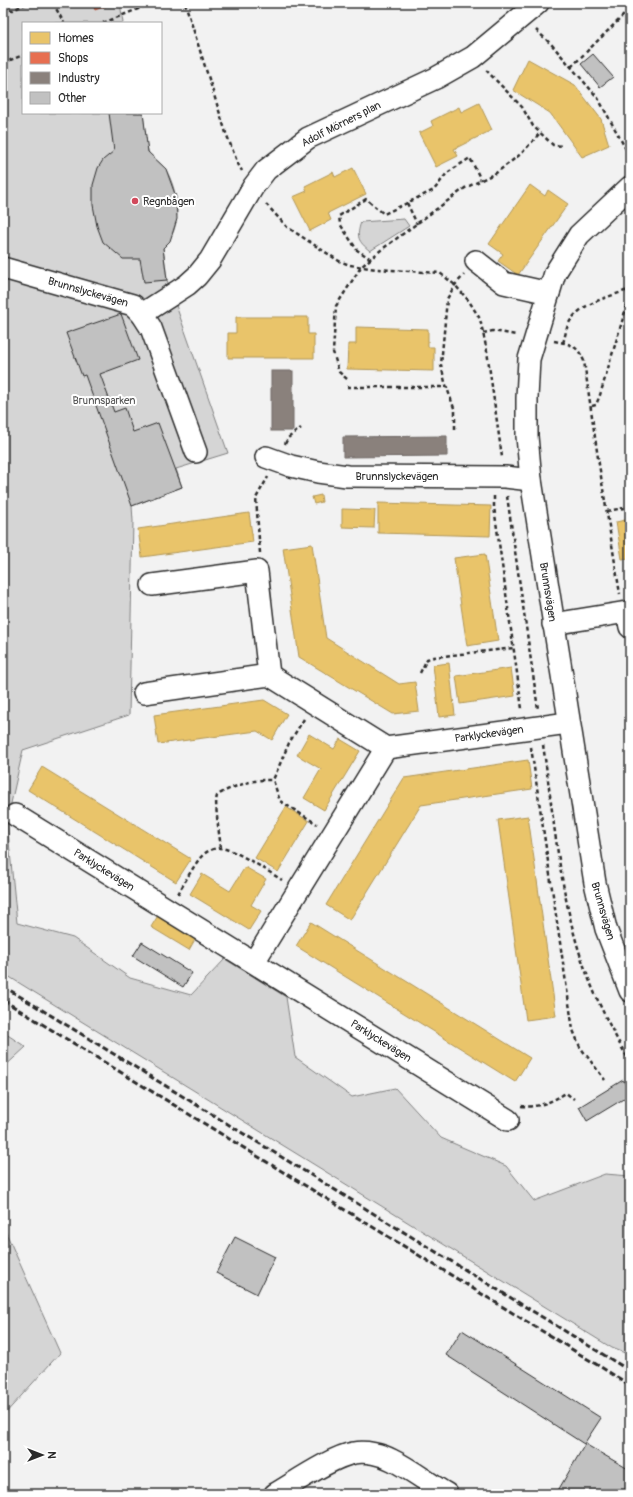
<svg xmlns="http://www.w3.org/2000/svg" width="633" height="1497" font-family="Pangolin,sans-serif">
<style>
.green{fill:#d5d5d5;stroke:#808080}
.homes{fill:#e9c46a;stroke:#b09657}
.shops{fill:#e76f51;stroke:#af5b46}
.industry{fill:#8a817c;stroke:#6e6764}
.building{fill:#c1c1c1;stroke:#2b2b2b}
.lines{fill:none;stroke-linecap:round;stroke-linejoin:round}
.minor-casing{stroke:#2b2b2b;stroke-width:24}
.path{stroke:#2b2b2b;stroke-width:2.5;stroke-dasharray:4 3;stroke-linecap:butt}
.minor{stroke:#fff;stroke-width:21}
.rail{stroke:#2b2b2b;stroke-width:3;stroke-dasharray:6 3;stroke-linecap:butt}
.poi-dot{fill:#d1495b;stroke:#fff;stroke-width:1.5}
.labels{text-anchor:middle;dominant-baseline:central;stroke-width:4;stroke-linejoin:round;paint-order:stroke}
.street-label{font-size:11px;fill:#2b2b2b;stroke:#fff}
.poi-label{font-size:11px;fill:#2b2b2b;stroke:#fff;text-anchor:start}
.park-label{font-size:11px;fill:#565656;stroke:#fff}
</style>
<rect width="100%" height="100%" fill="#f2f2f2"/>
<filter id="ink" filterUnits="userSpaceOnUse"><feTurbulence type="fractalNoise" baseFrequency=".025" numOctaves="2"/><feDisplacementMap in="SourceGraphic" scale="8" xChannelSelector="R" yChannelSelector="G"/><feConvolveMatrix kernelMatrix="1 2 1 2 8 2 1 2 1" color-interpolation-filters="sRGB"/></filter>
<g filter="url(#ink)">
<!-- green -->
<g class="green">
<path d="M 3,3 L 120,3 L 123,23 L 23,23 L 23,113 L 143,113 C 144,121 146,148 149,153 C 153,159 162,163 166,170 C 179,193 183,228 163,248 L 167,280 L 228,453 L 176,469 L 182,487 L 132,506 L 133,521 L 129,715 L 23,750 L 7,821 L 17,923 L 73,938 L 130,978 L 191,995 L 225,959 L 286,997 L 295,1057 L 352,1097 L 395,1088 L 441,1138 L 506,1166 L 534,1201 L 605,1174 L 630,1176 L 630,1355 L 612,1348 L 3,973 Z"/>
<path d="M 404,219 L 409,226 L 370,251 C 358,241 356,237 361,222 Z"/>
<path d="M 3,1032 L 26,1047 L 3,1068 Z"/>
<path d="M 3,1226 L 60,1353 L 3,1416 Z"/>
</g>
<!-- homes -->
<g class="homes">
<path d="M 528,59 L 575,85 L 601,119 L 609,145 L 582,157 L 550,113 L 513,90 Z"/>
<path d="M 479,103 L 492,130 L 454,149 L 458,156 L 436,167 L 419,133 L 433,126 L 431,121 L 459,107 L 461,112 Z"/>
<path d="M 353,168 L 366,194 L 328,213 L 331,220 L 310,231 L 293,197 L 307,191 L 305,186 L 333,172 L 335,177 Z"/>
<path d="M 530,185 L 545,196 L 548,190 L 568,204 L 518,275 L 498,261 L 503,254 L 489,244 Z"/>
<path d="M 236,317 L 308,317 L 308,334 L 314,334 L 314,358 L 228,358 L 228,333 L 236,333 Z"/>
<path d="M 356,327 L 428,329 L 428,347 L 434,347 L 434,371 L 347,369 L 348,344 L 356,344 Z"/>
<path d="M 321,495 L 322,502 L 314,504 L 312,497 Z"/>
<path d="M 378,503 L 491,506 L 490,536 L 378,533 Z"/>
<path d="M 342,509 L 375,510 L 374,528 L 342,527 Z"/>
<path d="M 249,513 L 253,542 L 142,557 L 138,529 Z"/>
<path d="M 630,519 L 630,558 L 622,559 L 616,522 Z"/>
<path d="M 312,544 L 326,638 L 399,684 L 415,682 L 419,711 L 393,714 L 299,657 L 283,548 Z"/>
<path d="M 485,554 L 498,641 L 467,646 L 454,558 Z"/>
<path d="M 449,663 L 455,715 L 439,717 L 433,665 Z"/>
<path d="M 511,668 L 515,696 L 460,704 L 456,676 Z"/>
<path d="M 264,700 L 287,714 L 272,740 L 257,731 L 158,744 L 154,715 Z"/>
<path d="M 309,734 L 334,749 L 340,739 L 360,751 L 324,810 L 304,798 L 321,769 L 297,755 Z"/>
<path d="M 528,760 L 532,789 L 421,805 L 350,920 L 326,905 L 404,778 Z"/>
<path d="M 42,767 L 191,859 L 176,882 L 28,790 Z"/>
<path d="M 286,807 L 309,821 L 278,872 L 255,858 Z"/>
<path d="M 528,816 L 556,1016 L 526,1020 L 498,820 Z"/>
<path d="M 245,867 L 266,879 L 251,905 L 261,911 L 249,930 L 190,894 L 202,874 L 230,891 Z"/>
<path d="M 159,914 L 197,936 L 189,950 L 151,927 Z"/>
<path d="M 311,922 L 530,1058 L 515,1082 L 296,946 Z"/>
</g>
<!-- shops -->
<path class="shops" d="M 92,3 L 114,3 L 95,10 Z"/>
<!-- industry -->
<g class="industry">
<rect x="271" y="371" width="22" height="60"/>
<path d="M 447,436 L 447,456 L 343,457 L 343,437 Z"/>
</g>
<!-- building -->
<g class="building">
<path d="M 593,54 L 613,77 L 600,87 L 581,64 Z"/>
<path d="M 109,113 L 143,113 L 148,152 L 166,169 L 176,197 L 177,219 L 170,241 L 163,248 L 167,280 L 144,282 L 140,259 L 123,259 L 103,242 L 97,226 L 93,205 L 93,185 L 98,168 L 103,160 L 114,151 Z"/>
<path d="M 121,314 L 138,360 L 100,374 L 114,412 L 125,408 L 133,432 L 158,423 L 182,487 L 132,506 L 85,375 L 82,376 L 66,333 Z"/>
<path d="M 142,942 L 192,973 L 183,987 L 133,956 Z"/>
<path d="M 623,1080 L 630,1091 L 630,1095 L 587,1121 L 579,1107 Z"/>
<path d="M 235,1237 L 275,1257 L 257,1294 L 216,1273 Z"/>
<path d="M 462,1330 L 601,1418 L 584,1444 L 446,1355 Z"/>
<path d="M 585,1444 L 630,1470 L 630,1494 L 556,1494 Z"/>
</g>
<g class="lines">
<defs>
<g id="minor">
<path d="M 630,187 L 579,235 L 555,273 L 529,359 L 527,398 L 527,436 L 531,480 L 595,883 L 606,929 L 630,991"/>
<path d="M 476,261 L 504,283 L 549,293"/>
<path d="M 3,268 L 133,305 L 142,314 L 151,328 L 196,452"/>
<path d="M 142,314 L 187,285 L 197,276 L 210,260 L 253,187 L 266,170 L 308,138 L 436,78 L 473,57 L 538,3"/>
<path d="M 266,457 L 291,466 L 318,472 L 347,476 L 505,477 L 531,480"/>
<path d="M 152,585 L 257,571 L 269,675"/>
<path d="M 553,624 L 627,612 L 630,627"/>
<path d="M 144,693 L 269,675 L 386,748 L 568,723"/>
<path d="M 15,815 L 508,1120"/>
<path d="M 254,962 L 386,748"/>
<path d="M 275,1494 C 294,1483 333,1456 354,1453 C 366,1451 381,1454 392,1460 C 411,1469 428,1483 447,1494"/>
</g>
</defs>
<!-- minor casing -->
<use href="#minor" class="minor-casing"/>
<!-- path -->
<g class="path">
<path d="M 53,3 L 64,23"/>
<path d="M 185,3 L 226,133 L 238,164 L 242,171"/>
<path d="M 3,8 L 13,10 L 28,3"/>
<path d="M 103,23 L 153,3"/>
<path d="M 536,30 L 552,45 L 598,98 L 628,153"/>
<path d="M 3,63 L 23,55"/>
<path d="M 571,67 L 629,10"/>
<path d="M 486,70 L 522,107 L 533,126 L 553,145 L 563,146"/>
<path d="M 407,203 L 417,224"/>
<path d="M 266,204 L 287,227 L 339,261 L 350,265 L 376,269 L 440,273 L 455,285 L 469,301 L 480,319 L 487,351 L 502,457"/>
<path d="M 371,259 L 357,250 L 340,224 L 339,216 L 366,199 L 384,214 L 434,190 L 447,173 L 470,158 L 481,180"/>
<path d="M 483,333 L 493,331 L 516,335"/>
<path d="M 554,341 C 571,344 577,345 584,361 L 598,458 L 620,594"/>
<path d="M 563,343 C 565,337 566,330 568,325 C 578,303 610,297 630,289"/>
<path d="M 347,379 L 339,372 L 333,352 L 336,306 L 361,267 L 381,250 L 465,188 L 496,173 L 522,153 L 540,133"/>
<path d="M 347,387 L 447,387"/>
<path d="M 592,406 L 596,405 L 600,395 L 627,305 L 629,298 L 627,290"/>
<path d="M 455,429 L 455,411 L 445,382 L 441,365 L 447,299 L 455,285 L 464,275"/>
<path d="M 285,444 L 288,438 L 301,428"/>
<path d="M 494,496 L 494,507 L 522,709"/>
<path d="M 507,496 L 538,709"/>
<path d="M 607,511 L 630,507"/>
<path d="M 260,553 L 256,498 L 268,477"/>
<path d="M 420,673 L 427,659 L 434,657 L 514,648"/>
<path d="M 304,719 L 289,743 L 273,780 L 280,801 L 317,824"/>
<path d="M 543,745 C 554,817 560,899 584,966 C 596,1000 612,1031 630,1062"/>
<path d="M 531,747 L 573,1030 L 580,1047 L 605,1080"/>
<path d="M 221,848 C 220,839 214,803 217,796 C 221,791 247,782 254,781 C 260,780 266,780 273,780"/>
<path d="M 178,894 C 185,882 192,868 201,857 C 205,852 213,848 220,848 C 235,849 269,872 282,880"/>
<path d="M 521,1106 C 538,1108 551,1102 566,1093 L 574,1099"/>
</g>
<!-- minor -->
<use href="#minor" class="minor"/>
<!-- rail -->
<g class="rail">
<path d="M 3,986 L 630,1371"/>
<path d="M 3,1000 L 630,1385"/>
</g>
</g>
</g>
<!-- markers -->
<circle class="poi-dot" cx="135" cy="201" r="4"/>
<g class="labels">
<!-- street labels -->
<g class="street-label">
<text transform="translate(341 124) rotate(-27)">Adolf Mörners plan</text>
<text transform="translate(88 292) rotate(16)">Brunnslyckevägen</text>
<text x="397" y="476">Brunnslyckevägen</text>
<text transform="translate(548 592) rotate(81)">Brunnsvägen</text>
<text transform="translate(489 734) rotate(-8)">Parklyckevägen</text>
<text transform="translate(104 870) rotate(32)">Parklyckevägen</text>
<text transform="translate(603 911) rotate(74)">Brunnsvägen</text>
<text transform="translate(381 1041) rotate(32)">Parklyckevägen</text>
</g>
<!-- poi labels -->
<g class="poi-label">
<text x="143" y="201">Regnbågen</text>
</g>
<!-- park labels -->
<g class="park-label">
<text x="104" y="400">Brunnsparken</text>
</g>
</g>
<!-- margin -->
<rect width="633" height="1497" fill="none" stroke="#fff" stroke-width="16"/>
<rect x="8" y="8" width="617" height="1481" fill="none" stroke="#2b2b2b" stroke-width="1.5" filter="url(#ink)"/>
<!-- legend -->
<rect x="22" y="22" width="140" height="92" fill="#ffffff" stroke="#aaaaaa"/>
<rect x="30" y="32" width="20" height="12" fill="#e9c46a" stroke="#aaaaaa"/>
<text x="58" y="42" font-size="12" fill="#2b2b2b">Homes</text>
<rect x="30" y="52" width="20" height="12" fill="#e76f51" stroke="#aaaaaa"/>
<text x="58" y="62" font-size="12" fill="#2b2b2b">Shops</text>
<rect x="30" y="72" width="20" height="12" fill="#8a817c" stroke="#aaaaaa"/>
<text x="58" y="82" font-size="12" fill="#2b2b2b">Industry</text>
<rect x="30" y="92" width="20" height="12" fill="#c1c1c1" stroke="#aaaaaa"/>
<text x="58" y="102" font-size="12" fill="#2b2b2b">Other</text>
<!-- north arrow -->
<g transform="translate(42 1455) rotate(90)" stroke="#ffffff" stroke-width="3" paint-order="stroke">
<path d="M0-3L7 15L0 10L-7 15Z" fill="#2b2b2b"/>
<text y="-6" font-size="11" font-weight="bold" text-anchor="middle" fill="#2b2b2b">N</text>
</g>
</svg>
